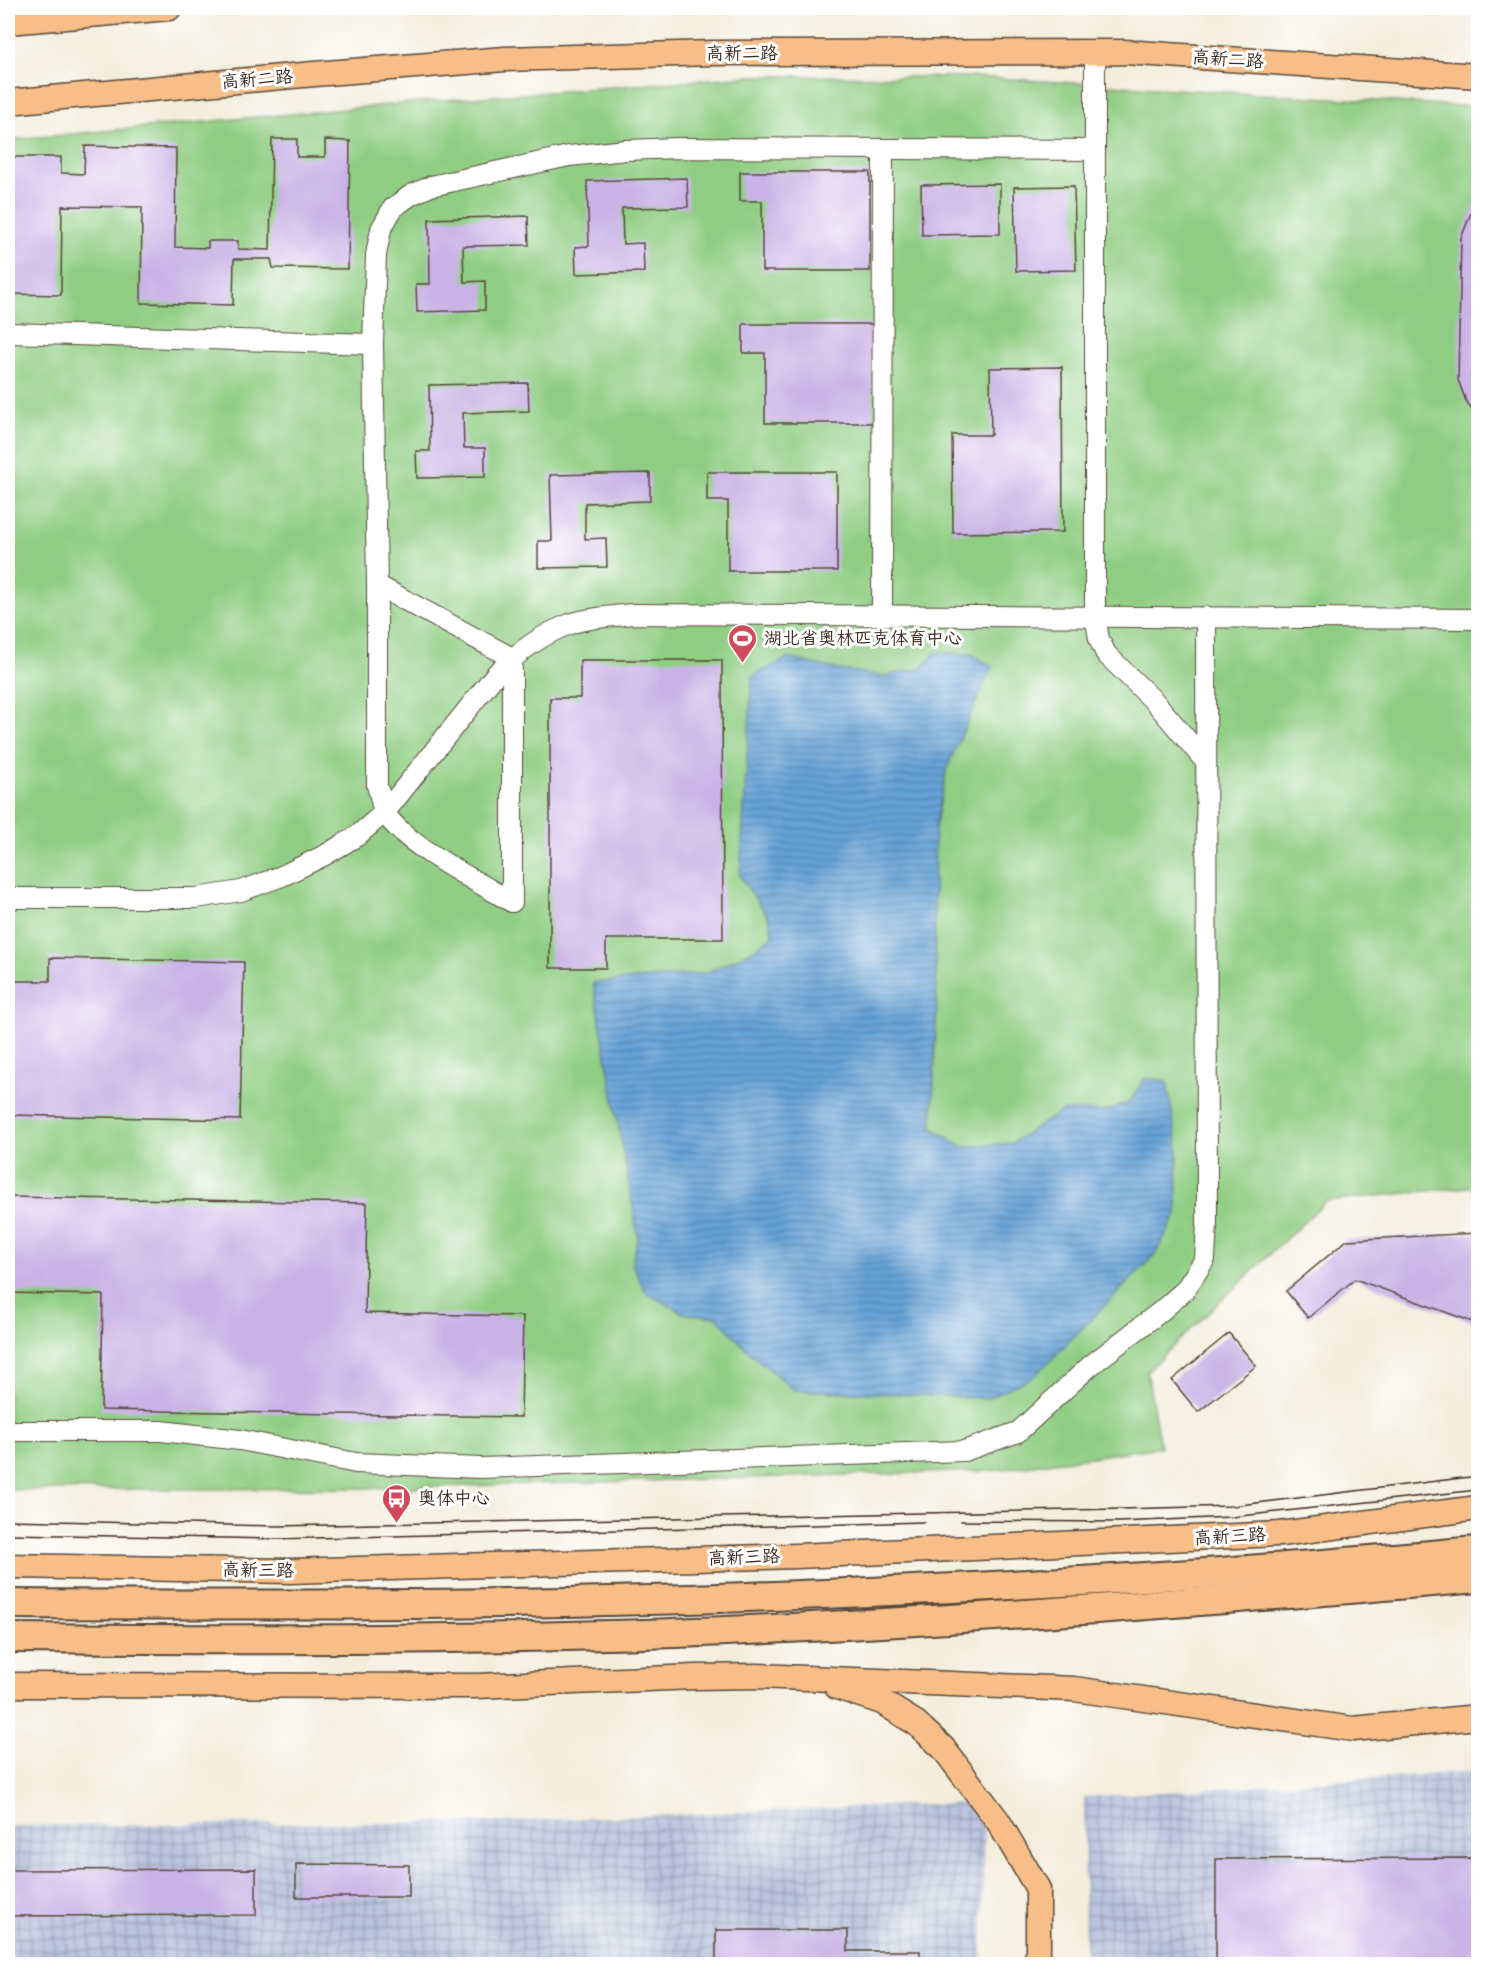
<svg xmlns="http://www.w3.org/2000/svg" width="1486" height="1972" font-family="Sriracha,'LXGW WenKai TC',sans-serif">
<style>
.industrial{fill:url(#industrial-grid)}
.green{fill:#8fcd82;stroke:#657c50;stroke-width:1.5}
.water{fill:url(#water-rules);stroke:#50667a;stroke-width:1.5}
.building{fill:#cab2e6}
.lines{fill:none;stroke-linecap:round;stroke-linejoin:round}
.minor-casing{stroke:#57473a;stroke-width:22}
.major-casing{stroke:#57473a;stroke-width:27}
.highway-casing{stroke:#57473a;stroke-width:32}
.minor{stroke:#fff;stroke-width:20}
.major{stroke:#f7be87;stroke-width:24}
.highway{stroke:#f7be87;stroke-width:28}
.tram{stroke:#3b2a1e;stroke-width:1.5}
.labels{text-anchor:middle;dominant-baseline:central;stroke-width:6;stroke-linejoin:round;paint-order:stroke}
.street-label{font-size:18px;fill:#3b2a1e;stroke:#fff}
.poi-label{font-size:18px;fill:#3b2a1e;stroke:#fff;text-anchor:start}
</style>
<defs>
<pattern id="industrial-grid" width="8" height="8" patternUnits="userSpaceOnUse" patternTransform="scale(1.5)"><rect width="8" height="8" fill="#b9c4de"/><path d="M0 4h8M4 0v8" fill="none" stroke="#989fb3"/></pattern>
<pattern id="water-rules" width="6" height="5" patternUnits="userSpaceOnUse" patternTransform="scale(1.5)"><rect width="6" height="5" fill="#65a2d6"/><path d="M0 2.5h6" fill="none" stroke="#5484ad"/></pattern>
</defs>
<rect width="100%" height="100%" fill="#fff"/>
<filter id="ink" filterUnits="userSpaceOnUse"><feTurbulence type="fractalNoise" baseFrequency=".0167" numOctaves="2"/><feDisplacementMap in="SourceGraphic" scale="12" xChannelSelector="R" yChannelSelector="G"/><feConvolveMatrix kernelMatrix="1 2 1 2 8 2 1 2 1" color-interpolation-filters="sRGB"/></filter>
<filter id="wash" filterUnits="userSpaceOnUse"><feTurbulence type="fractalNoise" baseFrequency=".008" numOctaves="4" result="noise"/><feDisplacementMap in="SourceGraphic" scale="24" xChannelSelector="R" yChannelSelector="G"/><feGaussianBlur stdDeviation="1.35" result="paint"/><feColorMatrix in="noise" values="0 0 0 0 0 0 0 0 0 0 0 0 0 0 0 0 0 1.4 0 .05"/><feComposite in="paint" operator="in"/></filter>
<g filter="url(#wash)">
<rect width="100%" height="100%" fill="#f3eedc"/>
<!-- industrial -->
<g class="industrial">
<path d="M 1478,1771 L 1478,1964 L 1085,1964 L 1084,1797 Z"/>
<path d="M 984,1802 L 982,1964 L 8,1964 L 8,1826 L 496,1822 Z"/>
</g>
<!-- green -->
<path class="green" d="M 751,76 L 975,77 L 1478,107 L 1478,1186 L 1326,1201 L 1147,1371 L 1160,1447 L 990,1471 L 393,1488 L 8,1490 L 8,140 L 420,102 Z"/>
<!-- water -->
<path class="water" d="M 936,652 L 971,654 L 992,666 L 947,768 L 935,829 L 934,912 L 937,1002 L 932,1128 L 963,1147 L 1012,1143 L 1062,1111 L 1106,1111 L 1130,1102 L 1145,1078 L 1167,1081 L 1178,1148 L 1177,1214 L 1155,1255 L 1035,1376 L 988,1398 L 794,1390 L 749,1352 L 717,1317 L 685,1314 L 646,1293 L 632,1264 L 638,1236 L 593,983 L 706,973 L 748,953 L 773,936 L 769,918 L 740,876 L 752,676 L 788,658 L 840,670 L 884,676 L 923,668 Z"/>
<g id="blocks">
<!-- building -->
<g class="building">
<path d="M 272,139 L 297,139 L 297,157 L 325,157 L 325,140 L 350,141 L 348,269 L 273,268 L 271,259 L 234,259 L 233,305 L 141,303 L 142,207 L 62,206 L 61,295 L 10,294 L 12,157 L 61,157 L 61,173 L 84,174 L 85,146 L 176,148 L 175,247 L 208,248 L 208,241 L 238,241 L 238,249 L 270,250 Z"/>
<path d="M 740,172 L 870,172 L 870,271 L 762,271 L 762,201 L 740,201 Z"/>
<path d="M 687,178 L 688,207 L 622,208 L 623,244 L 643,243 L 644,272 L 576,274 L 575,247 L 589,246 L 587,181 Z"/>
<path d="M 1000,184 L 1000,234 L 922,235 L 921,185 Z"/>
<path d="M 1074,186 L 1076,270 L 1016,271 L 1014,187 Z"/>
<path d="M 1478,202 L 1478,417 L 1466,401 L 1458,380 L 1461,238 L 1474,206 Z"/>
<path d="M 528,216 L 529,245 L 463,246 L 464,282 L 485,281 L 485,310 L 417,312 L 416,284 L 430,284 L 429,219 Z"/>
<path d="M 743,324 L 873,324 L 873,423 L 765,423 L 765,353 L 743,353 Z"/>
<path d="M 1062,367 L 1063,532 L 953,533 L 952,435 L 991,435 L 990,368 Z"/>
<path d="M 528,383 L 529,411 L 463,413 L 464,448 L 485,448 L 485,477 L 417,478 L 416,451 L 430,451 L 429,385 Z"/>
<path d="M 707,472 L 837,472 L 837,571 L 728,571 L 728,501 L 707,501 Z"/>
<path d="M 650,473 L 650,501 L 585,503 L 585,539 L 606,538 L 607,567 L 538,568 L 538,541 L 552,541 L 550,475 Z"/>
<path d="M 580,660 L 722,660 L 723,939 L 606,939 L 606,968 L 550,968 L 550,698 L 580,698 Z"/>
<path d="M 50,958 L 244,962 L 240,1120 L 8,1115 L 8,981 L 50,981 Z"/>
<path d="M 8,1197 L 367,1203 L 365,1313 L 523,1316 L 521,1417 L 101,1410 L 103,1295 L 8,1293 Z"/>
<path d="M 1478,1233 L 1478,1324 L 1355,1279 L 1308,1318 L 1286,1291 L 1347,1240 Z"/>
<path d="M 1229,1333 L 1256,1366 L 1198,1412 L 1172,1380 Z"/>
<path d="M 1478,1858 L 1478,1964 L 1216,1964 L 1216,1859 Z"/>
<path d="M 296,1864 L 409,1865 L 409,1897 L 296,1897 Z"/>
<path d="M 256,1869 L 256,1915 L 8,1916 L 8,1870 Z"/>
<path d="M 716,1930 L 848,1930 L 848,1951 L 920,1951 L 920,1964 L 824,1964 L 824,1962 L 716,1962 Z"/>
</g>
</g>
</g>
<g filter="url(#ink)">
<use href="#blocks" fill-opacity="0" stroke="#57473a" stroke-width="1.5"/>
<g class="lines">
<defs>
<g id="minor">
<path d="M 1095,52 L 1095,616 L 1099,639 L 1106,654 L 1156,703 L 1205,761"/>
<path d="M 8,333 L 373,344"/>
<path d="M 377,585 L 512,658 L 512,902"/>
<path d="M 882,615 L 883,149"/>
<path d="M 8,898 L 196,898 L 241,891 L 282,876 L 325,855 L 357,836 L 385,812 L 496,674 C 517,653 542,634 570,624 C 588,617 611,617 631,614 L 1478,619"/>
<path d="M 512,902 C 478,882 406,846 385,813 C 381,805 380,794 377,786 L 377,585 L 373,344 L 376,255 L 381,229 L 393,208 L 411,195 L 431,186 L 569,156 L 626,150 L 678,148 L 1094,150"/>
<path d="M 8,1431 L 161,1431 L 240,1440 L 356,1463 L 481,1468 L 964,1451 L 1018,1432 L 1090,1366 L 1160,1312 L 1185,1290 L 1205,1259 L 1207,1224 L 1206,617"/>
</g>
<g id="major">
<path d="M 8,22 L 169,8"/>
<path d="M 8,102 L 314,74 L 505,59 L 713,53 L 1124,52 L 1478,76"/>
<path d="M 8,1566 L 289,1571 L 797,1556 L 1280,1534 L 1478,1508"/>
<path d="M 8,1685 L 476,1686 L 695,1677 L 757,1676 L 1074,1689 L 1353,1729 L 1478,1717"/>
<path d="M 837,1687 L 882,1702 L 916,1723 L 943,1748 L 998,1821 L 1038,1889 L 1038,1964"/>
</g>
<g id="highway">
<path d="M 8,1604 C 254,1605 501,1606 747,1597 C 905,1591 1063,1583 1220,1572 C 1306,1566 1392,1558 1478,1551"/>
<path d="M 8,1638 C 254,1640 501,1641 748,1630 C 992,1619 1235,1599 1478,1578"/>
</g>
</defs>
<!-- minor casing -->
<use href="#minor" class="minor-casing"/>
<!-- major casing -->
<use href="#major" class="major-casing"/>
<!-- highway casing -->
<use href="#highway" class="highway-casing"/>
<!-- minor -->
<use href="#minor" class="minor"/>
<!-- major -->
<use href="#major" class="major"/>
<!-- highway -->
<use href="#highway" class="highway"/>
<!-- tram -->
<g class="tram">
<path d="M 8,1520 L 275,1526 L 1120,1509 L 1232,1506 L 1478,1476"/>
<path d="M 961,1521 L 1119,1522 L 1232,1517 L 1478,1490"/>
<path d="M 8,1534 L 277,1539 L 925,1522"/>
</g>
</g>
</g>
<!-- icons -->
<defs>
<symbol id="stadium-pin" viewBox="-11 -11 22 30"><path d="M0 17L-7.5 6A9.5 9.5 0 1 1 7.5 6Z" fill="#d1495b" stroke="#fff"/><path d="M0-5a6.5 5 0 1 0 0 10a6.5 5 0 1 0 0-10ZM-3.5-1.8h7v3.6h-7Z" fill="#fff"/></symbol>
<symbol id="bus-pin" viewBox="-11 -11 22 30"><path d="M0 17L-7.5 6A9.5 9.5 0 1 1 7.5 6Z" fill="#d1495b" stroke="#fff"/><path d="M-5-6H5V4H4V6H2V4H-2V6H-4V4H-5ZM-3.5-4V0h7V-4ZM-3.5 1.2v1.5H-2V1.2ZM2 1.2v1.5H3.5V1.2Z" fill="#fff"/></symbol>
</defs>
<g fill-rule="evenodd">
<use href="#stadium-pin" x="726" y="622" width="33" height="45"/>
<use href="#bus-pin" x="380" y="1482" width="33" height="45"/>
</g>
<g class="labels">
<!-- street labels -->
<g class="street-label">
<text x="742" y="53">高新二路</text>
<text transform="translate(1228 59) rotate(4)">高新二路</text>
<text transform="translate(257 79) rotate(-5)">高新二路</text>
<text transform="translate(1230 1536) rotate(-3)">高新三路</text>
<text transform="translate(744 1557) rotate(-2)">高新三路</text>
<text transform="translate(258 1570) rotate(1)">高新三路</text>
</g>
<!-- poi labels -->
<g class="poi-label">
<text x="764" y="638">湖北省奥林匹克体育中心</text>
<text x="418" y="1498">奥体中心</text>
</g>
</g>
<!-- margin -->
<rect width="1486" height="1972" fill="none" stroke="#fff" stroke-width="30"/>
</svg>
